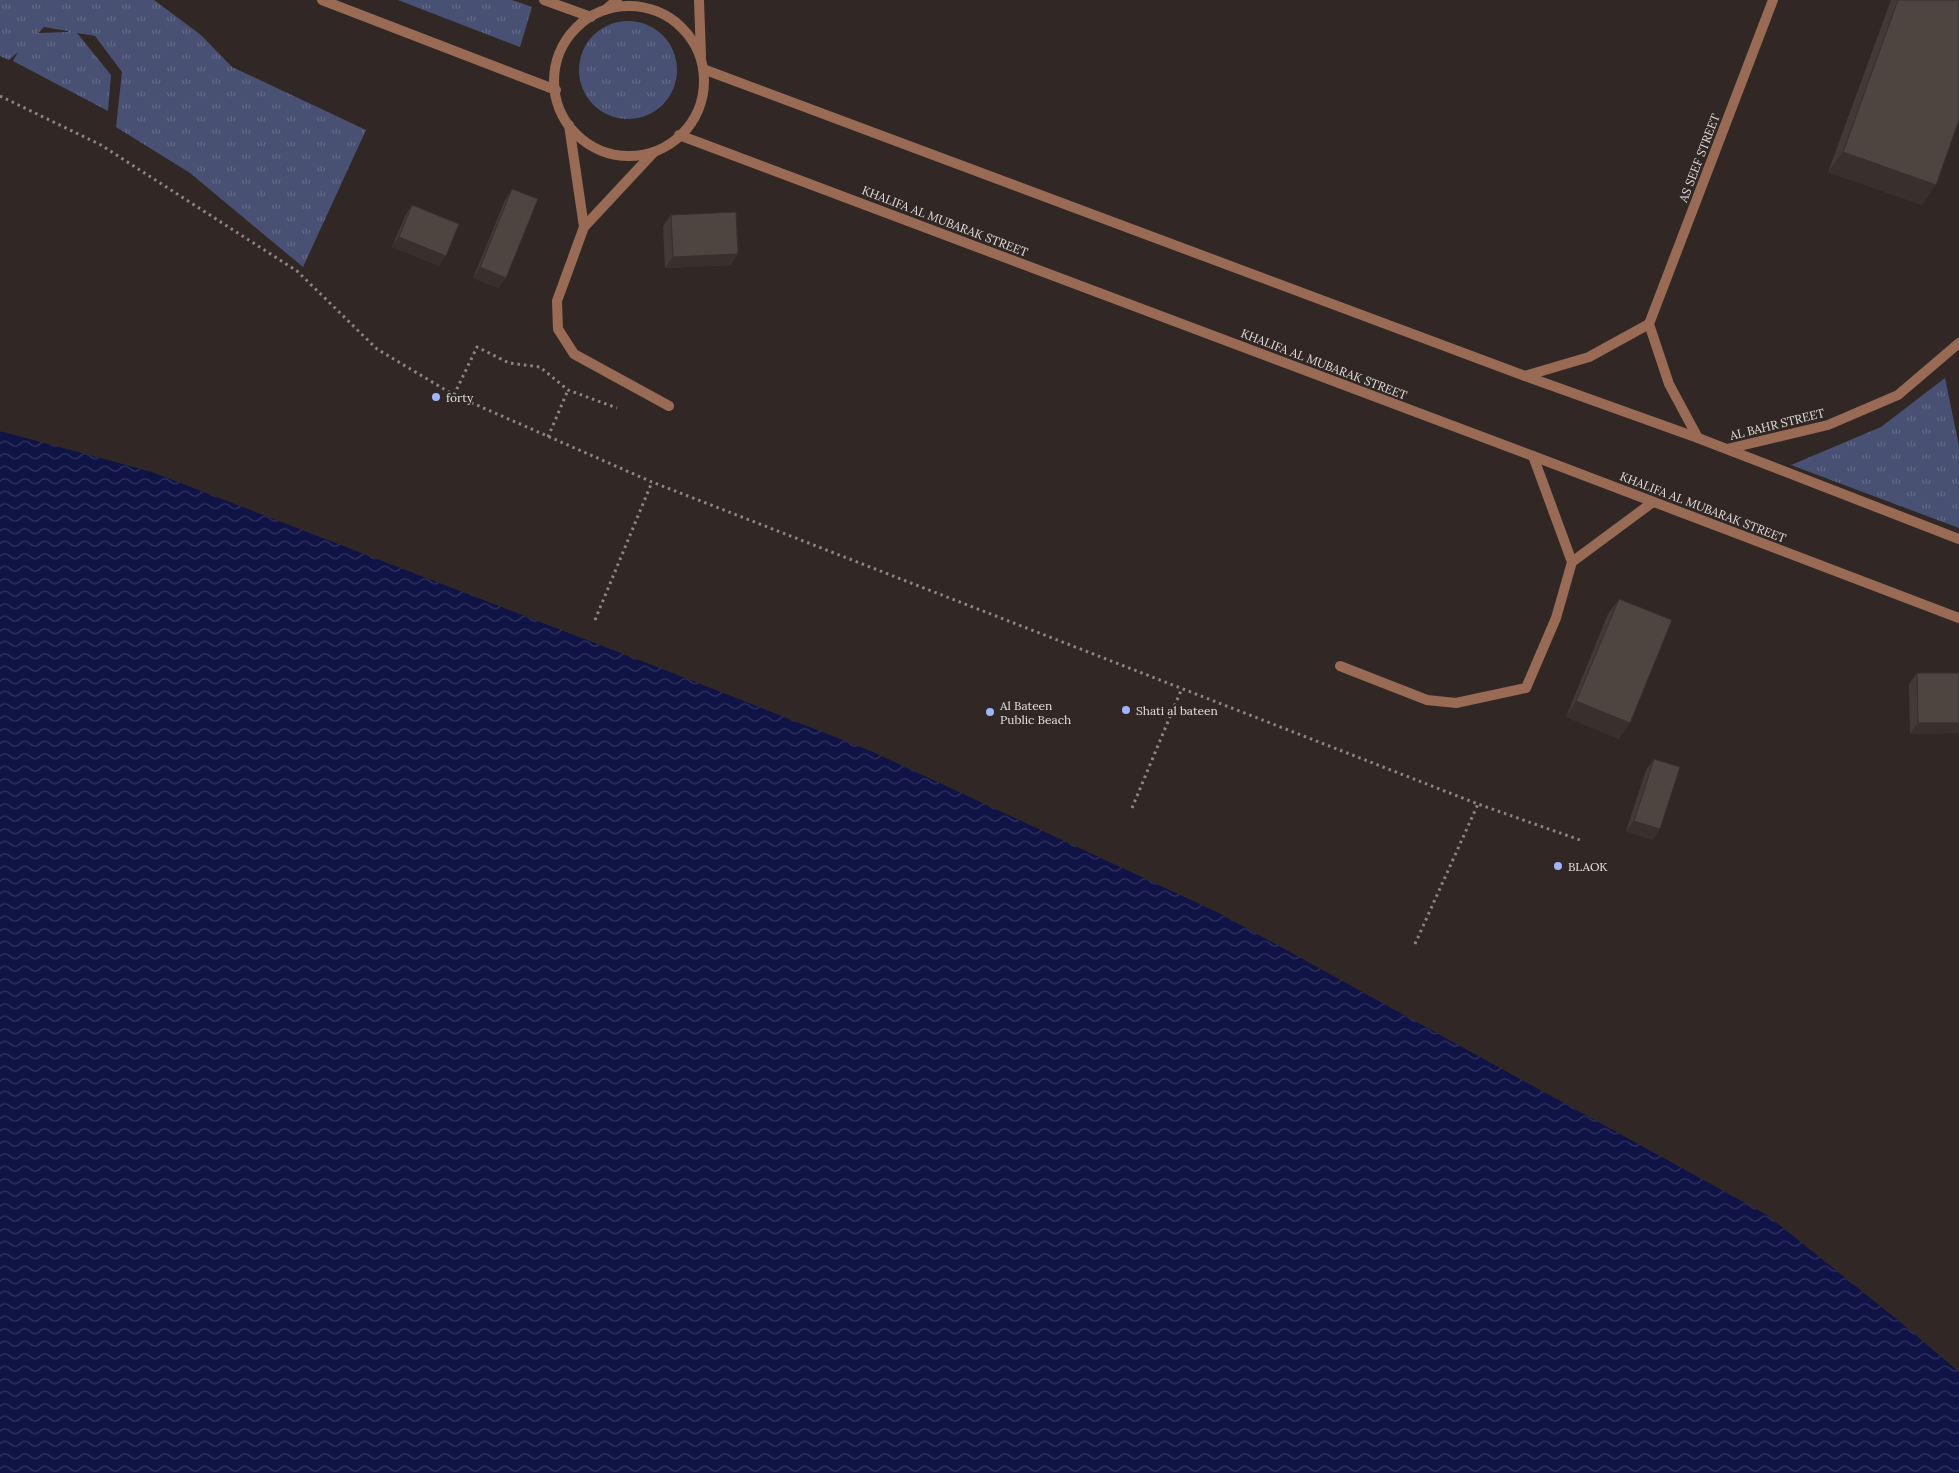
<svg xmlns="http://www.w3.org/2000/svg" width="1959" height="1473" font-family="Lora,serif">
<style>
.grass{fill:url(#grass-tufts);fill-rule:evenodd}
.water{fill:url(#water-waves)}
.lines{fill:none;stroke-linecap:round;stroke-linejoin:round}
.path{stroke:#8c8582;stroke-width:3;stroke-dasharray:2.5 4;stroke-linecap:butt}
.service{stroke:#996a54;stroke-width:10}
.minor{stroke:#996a54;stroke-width:10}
.tertiary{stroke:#996a54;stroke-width:10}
.wall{fill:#433a37}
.shaded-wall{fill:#37302d}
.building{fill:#4e4440;stroke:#37302d}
.poi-dot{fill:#a0b3fd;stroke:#312825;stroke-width:2}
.labels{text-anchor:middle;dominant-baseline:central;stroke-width:4;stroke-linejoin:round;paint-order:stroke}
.street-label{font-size:12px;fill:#e4dfdc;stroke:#312825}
.poi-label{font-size:12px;fill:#e4dfdc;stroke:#312825;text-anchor:start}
</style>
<defs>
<pattern id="grass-tufts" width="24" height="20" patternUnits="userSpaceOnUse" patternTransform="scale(1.25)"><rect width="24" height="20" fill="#485173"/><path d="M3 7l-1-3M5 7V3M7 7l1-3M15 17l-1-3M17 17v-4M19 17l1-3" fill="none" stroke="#626a86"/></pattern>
<pattern id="water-waves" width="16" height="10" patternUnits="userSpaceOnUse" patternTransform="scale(1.25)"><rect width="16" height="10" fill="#0f1345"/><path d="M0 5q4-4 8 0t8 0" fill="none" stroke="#32355f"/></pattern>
</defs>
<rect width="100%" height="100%" fill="#312825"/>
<!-- grass -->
<g class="grass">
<path d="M 0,0 L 154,0 L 201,35 L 232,67 L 366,130 L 303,267 L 190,173 L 116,127 L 122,72 L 95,36 L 77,33 L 111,75 L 108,111 L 13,61 L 18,52 L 9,60 L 0,56 ZM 44,27 L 68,31 L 68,32 L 38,33 Z"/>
<path d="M 398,0 L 512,0 L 532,7 L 520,47 Z"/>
<circle cx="628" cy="70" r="49"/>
<path d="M 1945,378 L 1959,446 L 1959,528 L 1791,465 L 1881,427 Z"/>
</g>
<!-- water -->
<path class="water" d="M 0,431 L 152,472 L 670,672 L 873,752 L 1219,913 L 1767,1215 L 1904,1325 L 1959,1372 L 1959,1473 L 0,1473 Z"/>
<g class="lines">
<!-- path -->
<g class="path">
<path d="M 0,96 L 101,145 L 297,271 L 377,349 L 454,395 L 652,482 L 1478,804 L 1580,840"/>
<path d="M 454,395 L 477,347 L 509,363 L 540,367 L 568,390 L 617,408"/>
<path d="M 548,437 L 568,390"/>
<path d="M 595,620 L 652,482"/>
<path d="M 1132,808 L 1182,688"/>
<path d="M 1415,944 L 1478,804"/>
</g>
<!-- service -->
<g class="service">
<path d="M 569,125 L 584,227"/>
<path d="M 654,152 L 584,227 L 557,301 L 558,329 L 574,354 L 669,406"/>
<path d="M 1572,562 L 1653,502"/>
<path d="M 1340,666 L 1427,700 L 1456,703 L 1526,688 L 1556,618 L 1572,562 L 1533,456"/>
</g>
<!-- minor -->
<g class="minor">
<path d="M 699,0 L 701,56"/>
<path d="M 605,10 L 617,0"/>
<path d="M 1525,376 L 1589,357 L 1649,324"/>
<path d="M 1698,438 L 1669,384 L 1649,324 L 1773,0"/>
</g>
<!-- tertiary -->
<g class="tertiary">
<path d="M 322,0 L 556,90"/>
<path d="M 544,0 L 591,17"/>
<circle cx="629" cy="81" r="75"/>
<path d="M 703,69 L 1525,376 L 1698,438 L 1959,539"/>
<path d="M 679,135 L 1533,456 L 1959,618"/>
<path d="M 1727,449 L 1828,425 L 1898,395 L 1959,343"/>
</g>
</g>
<!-- wall -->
<g class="wall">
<path d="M 1891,0 L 1959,0 L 1922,205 L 1828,172 Z"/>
<path d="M 512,189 L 506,278 L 498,288 L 473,278 L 505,200 Z"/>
<path d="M 412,205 L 439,266 L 392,247 L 405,216 Z"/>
<path d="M 671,215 L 731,265 L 665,268 L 663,226 Z"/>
<path d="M 1619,599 L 1619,739 L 1566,717 L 1608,614 Z"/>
<path d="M 1917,673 L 1959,673 L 1959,733 L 1910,734 L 1909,684 Z"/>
<path d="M 1654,759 L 1653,840 L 1626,831 L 1646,770 Z"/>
</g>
<!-- shaded-wall -->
<g class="shaded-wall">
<path d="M 1843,152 L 1936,185 L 1922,205 L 1828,172 Z"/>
<path d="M 399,237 L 446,256 L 439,266 L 392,247 Z"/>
<path d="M 738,254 L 731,265 L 665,268 L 673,257 Z"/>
<path d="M 480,267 L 506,278 L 498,288 L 473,278 Z"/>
<path d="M 1576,701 L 1630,723 L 1619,739 L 1566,717 Z"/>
<path d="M 1918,723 L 1959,723 L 1959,733 L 1910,734 Z"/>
<path d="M 1634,821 L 1660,829 L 1653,840 L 1626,831 Z"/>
</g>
<!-- building -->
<g class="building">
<path d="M 1898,0 L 1959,0 L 1959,120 L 1936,185 L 1843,152 Z"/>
<path d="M 512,189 L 538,199 L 506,278 L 480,267 Z"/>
<path d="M 412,205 L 459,224 L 446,256 L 399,237 Z"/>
<path d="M 736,212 L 738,254 L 673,257 L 671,215 Z"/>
<path d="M 1619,599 L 1672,620 L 1630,723 L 1576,701 Z"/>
<path d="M 1917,673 L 1959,673 L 1959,723 L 1918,723 Z"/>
<path d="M 1654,759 L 1680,767 L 1660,829 L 1634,821 Z"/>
</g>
<!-- markers -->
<g class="poi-dot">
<circle cx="436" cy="397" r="5"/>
<circle cx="1126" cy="710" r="5"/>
<circle cx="990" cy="712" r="5"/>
<circle cx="1558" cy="866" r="5"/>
</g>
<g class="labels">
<!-- street labels -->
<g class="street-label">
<text transform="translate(1699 158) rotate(-69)">AS SEEF STREET</text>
<text transform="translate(945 221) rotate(21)">KHALIFA AL MUBARAK STREET</text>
<text transform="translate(1324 364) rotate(21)">KHALIFA AL MUBARAK STREET</text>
<text transform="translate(1777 424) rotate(-14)">AL BAHR STREET</text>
<text transform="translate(1703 507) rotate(21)">KHALIFA AL MUBARAK STREET</text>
</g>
<!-- poi labels -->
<g class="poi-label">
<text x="446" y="397">forty</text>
<text x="1000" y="705">Al Bateen<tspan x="1000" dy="14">Public Beach</tspan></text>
<text x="1136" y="710">Shati al bateen</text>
<text x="1568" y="866">BLAOK</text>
</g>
</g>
</svg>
